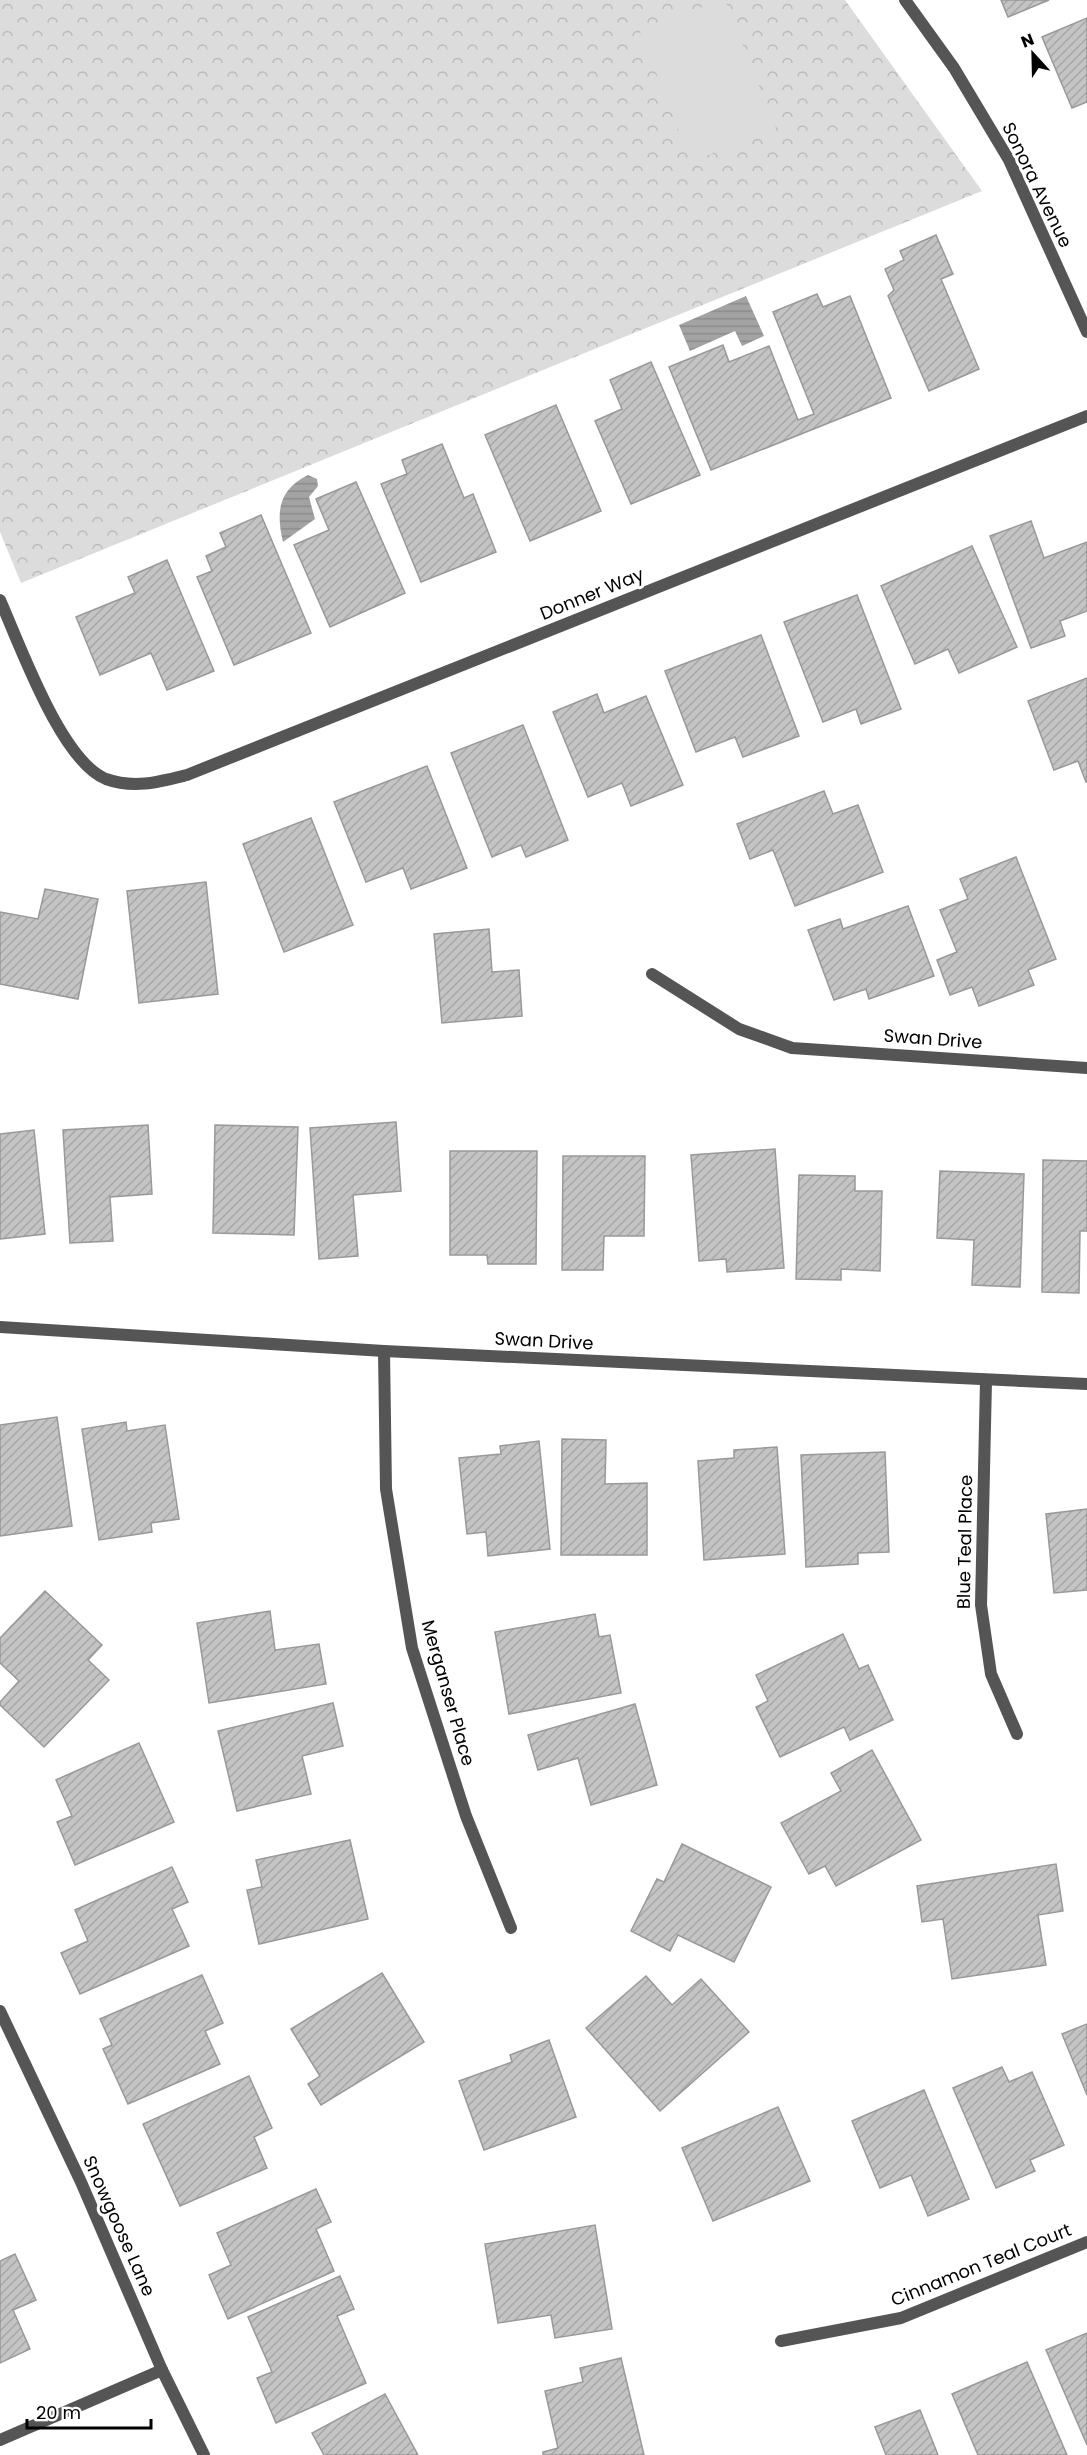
<svg xmlns="http://www.w3.org/2000/svg" width="1087" height="2455" viewBox="0 0 1087 2455" font-family="Poppins,sans-serif">
<style>
.park{fill:url(#park-crowns)}
.garden{fill:#dcdcdc}
.water{fill:url(#water-rules)}
.building{fill:url(#building-hatch);stroke:#999;stroke-width:1.5}
.lines{fill:none;stroke-linecap:round;stroke-linejoin:round}
.street{stroke:#555;stroke-width:12}
.labels{text-anchor:middle;stroke-width:6;stroke-linejoin:round;paint-order:stroke}
.street-label{font-size:18px;fill:#000;stroke:#fff}
</style>
<defs>
<pattern id="park-crowns" width="20" height="18" patternUnits="userSpaceOnUse" patternTransform="scale(1.5)"><rect width="20" height="18" fill="#dcdcdc"/><path d="M2 6a3 3 0 1 1 6 0M12 15a3 3 0 1 1 6 0" fill="none" stroke="#bbb"/></pattern>
<pattern id="water-rules" width="6" height="5" patternUnits="userSpaceOnUse" patternTransform="scale(1.5)"><rect width="6" height="5" fill="#a3a3a3"/><path d="M0 2.5h6" fill="none" stroke="#8b8b8b"/></pattern>
<pattern id="building-hatch" width="6" height="6" patternUnits="userSpaceOnUse" patternTransform="scale(1.5)"><rect width="6" height="6" fill="#c4c4c4"/><path d="M-1 1l2-2M0 6l6-6M5 7l2-2" fill="none" stroke="#a7a7a7"/></pattern>
</defs>
<rect width="100%" height="100%" fill="#fff"/>
<!-- park -->
<path class="park" d="M 0,0 L 845,0 L 982,191 L 21,583 L 0,532 Z"/>
<!-- garden -->
<path class="garden" d="M 720,0 L 725,0 L 776,128 L 691,162 L 640,32 Z"/>
<!-- water -->
<g class="water">
<path d="M 746,296 L 764,336 L 742,346 L 735,331 L 690,351 L 679,325 Z"/>
<path d="M 308,475 L 317,479 L 318,486 L 309,497 L 315,519 L 283,542 C 276,512 278,490 308,475 Z"/>
</g>
<!-- building -->
<g class="building">
<path d="M 1001,0 L 1049,0 L 1008,17 Z"/>
<path d="M 1087,18 L 1087,102 L 1072,108 L 1042,37 Z"/>
<path d="M 936,235 L 953,274 L 941,279 L 979,369 L 929,391 L 888,296 L 894,290 L 885,269 L 904,260 L 900,251 Z"/>
<path d="M 817,294 L 823,307 L 850,296 L 891,398 L 711,470 L 669,367 L 723,345 L 729,362 L 769,346 L 798,420 L 814,414 L 773,312 Z"/>
<path d="M 651,362 L 700,475 L 631,504 L 595,421 L 622,409 L 610,380 Z"/>
<path d="M 556,405 L 601,511 L 530,541 L 485,435 Z"/>
<path d="M 442,444 L 464,498 L 473,494 L 496,552 L 421,582 L 381,484 L 407,474 L 402,460 Z"/>
<path d="M 356,482 L 405,593 L 330,627 L 294,545 L 329,530 L 316,499 Z"/>
<path d="M 261,515 L 311,633 L 234,665 L 197,577 L 212,571 L 206,556 L 226,547 L 220,533 Z"/>
<path d="M 1031,521 L 1044,558 L 1087,542 L 1087,611 L 1060,621 L 1065,636 L 1031,648 L 990,536 Z"/>
<path d="M 972,546 L 1017,647 L 959,673 L 948,649 L 915,664 L 881,586 Z"/>
<path d="M 167,560 L 214,671 L 167,690 L 151,653 L 100,675 L 76,617 L 135,593 L 128,577 Z"/>
<path d="M 857,595 L 901,709 L 861,724 L 856,709 L 823,722 L 784,622 Z"/>
<path d="M 761,635 L 799,736 L 743,757 L 735,737 L 696,752 L 665,671 Z"/>
<path d="M 1087,678 L 1087,782 L 1086,782 L 1078,761 L 1054,770 L 1028,701 Z"/>
<path d="M 597,694 L 604,713 L 646,696 L 683,785 L 631,806 L 622,783 L 588,797 L 553,712 Z"/>
<path d="M 523,725 L 568,840 L 526,857 L 521,845 L 492,857 L 451,753 Z"/>
<path d="M 427,766 L 467,868 L 411,889 L 403,868 L 366,882 L 334,802 Z"/>
<path d="M 824,791 L 833,814 L 858,805 L 883,872 L 795,906 L 773,850 L 750,859 L 737,824 Z"/>
<path d="M 311,818 L 353,925 L 284,952 L 243,844 Z"/>
<path d="M 1016,857 L 1056,959 L 1028,970 L 1034,985 L 979,1006 L 972,987 L 950,995 L 937,960 L 957,952 L 940,910 L 968,899 L 960,879 Z"/>
<path d="M 206,882 L 218,994 L 139,1003 L 127,891 Z"/>
<path d="M 45,889 L 98,899 L 78,999 L 0,984 L 0,912 L 38,919 Z"/>
<path d="M 908,906 L 934,976 L 869,999 L 866,989 L 834,1000 L 808,930 L 840,919 L 843,929 Z"/>
<path d="M 489,929 L 492,972 L 519,970 L 522,1016 L 442,1023 L 434,934 Z"/>
<path d="M 396,1122 L 401,1191 L 353,1195 L 358,1256 L 319,1259 L 310,1128 Z"/>
<path d="M 148,1125 L 152,1194 L 110,1197 L 113,1241 L 70,1243 L 63,1130 Z"/>
<path d="M 215,1125 L 298,1127 L 294,1235 L 213,1233 Z"/>
<path d="M 34,1130 L 45,1234 L 0,1239 L 0,1134 Z"/>
<path d="M 775,1149 L 784,1268 L 727,1272 L 726,1259 L 699,1261 L 691,1155 Z"/>
<path d="M 450,1151 L 537,1151 L 536,1264 L 488,1264 L 487,1255 L 450,1255 Z"/>
<path d="M 563,1156 L 645,1156 L 644,1236 L 604,1236 L 603,1270 L 562,1270 Z"/>
<path d="M 1043,1160 L 1087,1161 L 1087,1231 L 1080,1231 L 1079,1293 L 1042,1292 Z"/>
<path d="M 940,1171 L 1024,1174 L 1020,1287 L 972,1285 L 974,1240 L 937,1238 Z"/>
<path d="M 799,1175 L 855,1176 L 855,1191 L 882,1191 L 880,1271 L 841,1269 L 841,1280 L 796,1279 Z"/>
<path d="M 57,1417 L 72,1526 L 0,1536 L 0,1425 Z"/>
<path d="M 126,1422 L 127,1431 L 165,1425 L 179,1519 L 151,1523 L 152,1532 L 99,1540 L 82,1429 Z"/>
<path d="M 562,1439 L 606,1440 L 605,1484 L 647,1483 L 647,1555 L 561,1555 Z"/>
<path d="M 539,1441 L 550,1549 L 488,1556 L 486,1532 L 467,1534 L 459,1458 L 501,1454 L 500,1446 Z"/>
<path d="M 777,1447 L 785,1554 L 704,1560 L 698,1461 L 734,1458 L 734,1450 Z"/>
<path d="M 885,1452 L 889,1552 L 858,1553 L 858,1564 L 806,1567 L 801,1455 Z"/>
<path d="M 1087,1509 L 1087,1590 L 1054,1593 L 1046,1514 Z"/>
<path d="M 45,1591 L 102,1645 L 88,1660 L 109,1680 L 44,1747 L 0,1705 L 0,1702 L 19,1681 L 0,1663 L 0,1638 Z"/>
<path d="M 270,1611 L 275,1650 L 319,1644 L 326,1684 L 209,1703 L 197,1623 Z"/>
<path d="M 595,1614 L 599,1637 L 610,1635 L 621,1693 L 509,1714 L 495,1632 Z"/>
<path d="M 843,1634 L 859,1669 L 868,1665 L 893,1720 L 850,1740 L 844,1727 L 780,1757 L 756,1707 L 768,1701 L 756,1675 Z"/>
<path d="M 333,1703 L 343,1746 L 302,1756 L 311,1794 L 237,1811 L 218,1731 Z"/>
<path d="M 635,1704 L 657,1785 L 591,1805 L 578,1758 L 538,1770 L 528,1735 Z"/>
<path d="M 139,1743 L 174,1822 L 75,1865 L 57,1822 L 72,1816 L 56,1780 Z"/>
<path d="M 872,1750 L 921,1840 L 836,1886 L 825,1866 L 809,1874 L 781,1823 L 841,1791 L 831,1773 Z"/>
<path d="M 350,1840 L 368,1919 L 259,1944 L 247,1890 L 262,1887 L 256,1860 Z"/>
<path d="M 682,1844 L 771,1887 L 734,1962 L 678,1935 L 670,1951 L 631,1931 L 657,1879 L 664,1882 Z"/>
<path d="M 1056,1864 L 1063,1911 L 1038,1915 L 1046,1965 L 952,1979 L 943,1919 L 922,1922 L 917,1886 Z"/>
<path d="M 172,1867 L 188,1902 L 172,1909 L 189,1946 L 80,1994 L 61,1953 L 88,1941 L 75,1910 Z"/>
<path d="M 382,1973 L 424,2042 L 321,2105 L 308,2084 L 320,2076 L 291,2029 Z"/>
<path d="M 202,1975 L 223,2023 L 205,2031 L 220,2064 L 128,2104 L 103,2049 L 112,2045 L 100,2019 Z"/>
<path d="M 646,1976 L 672,2005 L 701,1979 L 749,2032 L 660,2111 L 586,2028 Z"/>
<path d="M 1087,2024 L 1087,2095 L 1062,2034 Z"/>
<path d="M 549,2040 L 576,2117 L 484,2150 L 459,2081 L 512,2062 L 510,2055 Z"/>
<path d="M 1002,2067 L 1009,2082 L 1032,2072 L 1064,2145 L 1030,2160 L 1035,2171 L 996,2188 L 953,2088 Z"/>
<path d="M 249,2076 L 272,2128 L 254,2137 L 267,2168 L 180,2206 L 143,2124 Z"/>
<path d="M 924,2090 L 969,2199 L 928,2216 L 911,2175 L 880,2188 L 852,2121 Z"/>
<path d="M 778,2107 L 810,2181 L 713,2221 L 682,2148 Z"/>
<path d="M 316,2189 L 331,2222 L 316,2229 L 334,2271 L 228,2319 L 209,2275 L 231,2265 L 217,2233 Z"/>
<path d="M 595,2225 L 612,2329 L 555,2338 L 551,2315 L 498,2323 L 485,2244 Z"/>
<path d="M 15,2254 L 36,2300 L 13,2310 L 30,2349 L 0,2363 L 0,2261 Z"/>
<path d="M 340,2276 L 354,2309 L 337,2316 L 366,2383 L 276,2423 L 257,2378 L 272,2372 L 248,2317 Z"/>
<path d="M 1087,2333 L 1087,2445 L 1046,2350 Z"/>
<path d="M 621,2358 L 644,2455 L 543,2455 L 543,2452 L 558,2448 L 545,2391 L 583,2382 L 580,2368 Z"/>
<path d="M 1027,2362 L 1067,2455 L 978,2455 L 952,2394 Z"/>
<path d="M 385,2394 L 418,2455 L 324,2455 L 312,2433 Z"/>
<path d="M 920,2410 L 938,2455 L 886,2455 L 875,2427 Z"/>
</g>
<g class="lines">
<!-- street -->
<g class="street">
<path d="M 905,0 L 954,68 L 1009,160 L 1087,332"/>
<path d="M 0,600 C 20,645 61,761 106,779 C 134,789 159,782 187,775 L 1087,416"/>
<path d="M 652,974 L 739,1029 L 792,1048 L 1087,1068"/>
<path d="M 0,1327 L 384,1351 L 1087,1384"/>
<path d="M 384,1351 L 386,1489 L 412,1648 L 466,1816 L 511,1928"/>
<path d="M 986,1381 L 981,1605 L 991,1674 L 1017,1734"/>
<path d="M 0,2011 L 81,2182 L 162,2370 L 204,2455"/>
<path d="M 781,2341 L 901,2318 L 1087,2242"/>
<path d="M 0,2440 L 162,2370"/>
</g>
</g>
<g class="labels">
<!-- street labels -->
<g class="street-label">
<text transform="translate(1037 185) rotate(64)" y="6">Sonora Avenue</text>
<text transform="translate(592 594) rotate(-22)" y="6">Donner Way</text>
<text transform="translate(933 1039) rotate(4)" y="6">Swan Drive</text>
<text transform="translate(544 1341) rotate(3)" y="6">Swan Drive</text>
<text transform="translate(965 1542) rotate(-89)" y="6">Blue Teal Place</text>
<text transform="translate(448 1693) rotate(74)" y="6">Merganser Place</text>
<text transform="translate(119 2226) rotate(66)" y="6">Snowgoose Lane</text>
<text transform="translate(981 2265) rotate(-22)" y="6">Cinnamon Teal Court</text>
</g>
</g>
<!-- north arrow -->
<g transform="translate(1033 54) rotate(338)" stroke="#ffffff" stroke-width="4.5" paint-order="stroke">
<path d="M0-4.5L10 22L0 15L-10 22Z" fill="#000000"/>
<text y="-9" font-size="16" font-weight="bold" text-anchor="middle" fill="#000000">N</text>
</g>
<!-- scale -->
<path d="M27 2419v9h124v-9" fill="none" stroke="#000000" stroke-width="3"/>
<text x="36" y="2419" font-size="18" fill="#000000" stroke="#ffffff" stroke-width="4.5" paint-order="stroke">20 m</text>
</svg>
